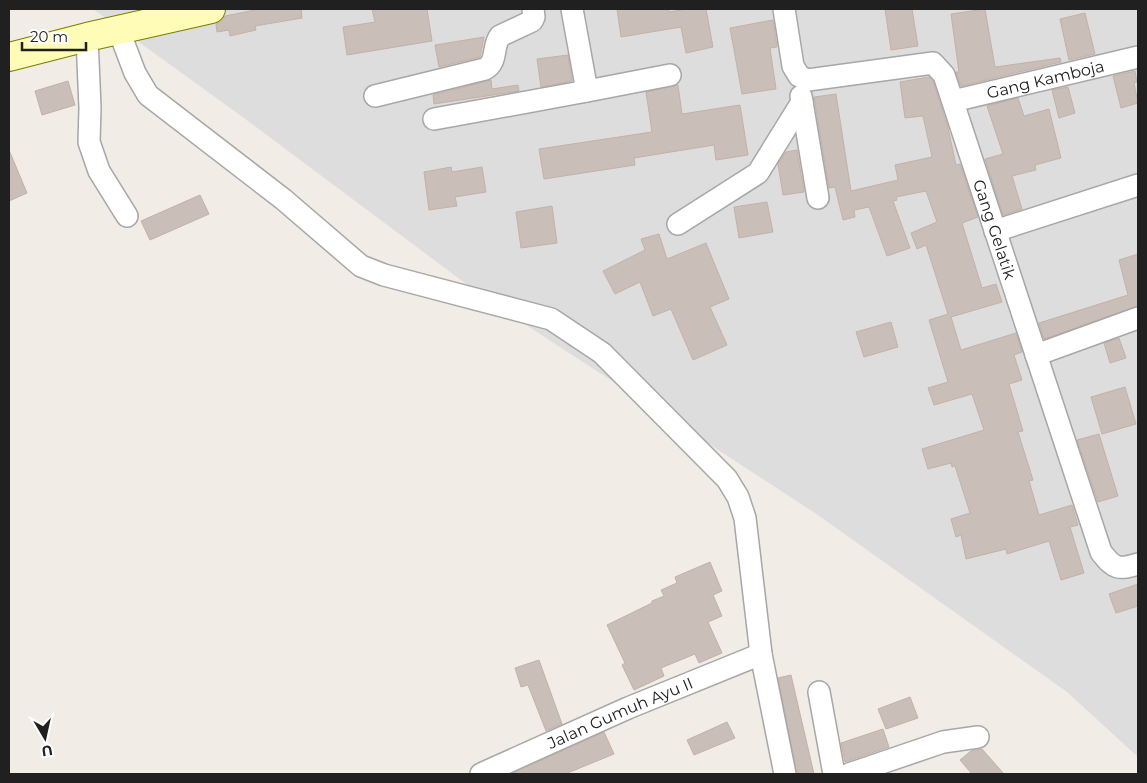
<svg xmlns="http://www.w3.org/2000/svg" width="1147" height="783" viewBox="0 0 1147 783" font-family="Montserrat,sans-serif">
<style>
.residential{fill:#dedddd}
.building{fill:#c9beb8;stroke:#c4b1a7}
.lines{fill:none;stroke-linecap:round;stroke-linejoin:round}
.street-casing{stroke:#a7a7a7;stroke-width:24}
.secondary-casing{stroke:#7a7d00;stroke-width:30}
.street{stroke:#fff;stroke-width:21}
.secondary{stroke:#fefcb6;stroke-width:28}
.labels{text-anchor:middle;stroke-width:4;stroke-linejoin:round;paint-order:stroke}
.street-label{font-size:16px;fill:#202020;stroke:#fff}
</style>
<rect width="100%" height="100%" fill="#f1ece5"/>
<!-- residential -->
<path class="residential" d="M 93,9 L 1138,9 L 1138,757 L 1067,692 L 815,513 L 489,301 L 244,118 Z"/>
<!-- building -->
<g class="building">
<path d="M 260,9 L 301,9 L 302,18 L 255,26 L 256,30 L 230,36 L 229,30 L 217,32 L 216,24 L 221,21 L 225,16 Z"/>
<path d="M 372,9 L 427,9 L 432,41 L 347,55 L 343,27 L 375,22 Z"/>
<path d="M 617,9 L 669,9 L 669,12 L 687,9 L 706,9 L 713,47 L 686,53 L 681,27 L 621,37 Z"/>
<path d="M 885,9 L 912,9 L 918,46 L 891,50 Z"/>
<path d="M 985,9 L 995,67 L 1060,58 L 1061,62 L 961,86 L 956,72 L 959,72 L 951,14 Z"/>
<path d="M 1085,13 L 1095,54 L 1069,60 L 1060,19 Z"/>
<path d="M 773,20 L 777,47 L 770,48 L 776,89 L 742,94 L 730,28 Z"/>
<path d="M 484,37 L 480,57 L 439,67 L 435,45 Z"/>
<path d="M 568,55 L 572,81 L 541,87 L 537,59 Z"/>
<path d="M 1135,71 L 1137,82 L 1134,83 L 1138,103 L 1121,108 L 1113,76 Z"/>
<path d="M 929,77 L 933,81 L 948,128 L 956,165 L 960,164 L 978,217 L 962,223 L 982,288 L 996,284 L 1002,302 L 951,317 L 961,350 L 1016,333 L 1022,352 L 1014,355 L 1022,380 L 1009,384 L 1023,431 L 1018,432 L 1033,480 L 1029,481 L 1039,515 L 1072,505 L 1078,525 L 1070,527 L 1084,573 L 1061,580 L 1049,541 L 1007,554 L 1006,549 L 966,559 L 961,535 L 956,537 L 951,519 L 970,513 L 955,466 L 952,467 L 951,463 L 928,469 L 922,449 L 984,430 L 972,394 L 934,405 L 928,388 L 948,382 L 929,320 L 948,314 L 926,245 L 917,249 L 911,233 L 937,222 L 926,191 L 896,197 L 897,200 L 893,201 L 910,248 L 887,256 L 869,207 L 854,210 L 855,217 L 843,220 L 835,187 L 829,188 L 814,97 L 836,94 L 851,191 L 898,180 L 895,165 L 932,157 L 923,116 L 905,118 L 900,82 Z"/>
<path d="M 491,80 L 492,89 L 518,85 L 519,91 L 434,104 L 433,95 Z"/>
<path d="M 68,81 L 75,105 L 42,115 L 35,91 Z"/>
<path d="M 678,85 L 682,114 L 740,105 L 748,155 L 716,160 L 714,145 L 634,158 L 635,165 L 544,179 L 539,149 L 652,132 L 646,92 Z"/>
<path d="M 1068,87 L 1075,113 L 1059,118 L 1052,90 Z"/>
<path d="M 1018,98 L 1024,116 L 1049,109 L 1061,158 L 1035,165 L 1036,170 L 1012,176 L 1022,209 L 1003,215 L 985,159 L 1003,154 L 987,106 Z"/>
<path d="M 9,150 L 27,193 L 9,201 Z"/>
<path d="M 797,150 L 804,192 L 783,195 L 778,164 L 786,152 Z"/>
<path d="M 451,167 L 452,172 L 482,167 L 486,192 L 455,197 L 457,206 L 429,210 L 424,172 Z"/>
<path d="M 200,195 L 209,214 L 150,240 L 141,221 Z"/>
<path d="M 767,202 L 773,232 L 739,238 L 734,207 Z"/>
<path d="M 552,206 L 557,243 L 521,248 L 516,212 Z"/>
<path d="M 659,234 L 667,259 L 706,243 L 729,299 L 710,307 L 727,345 L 693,360 L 671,309 L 653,316 L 640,282 L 615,294 L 603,271 L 645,250 L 641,239 Z"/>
<path d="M 1138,254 L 1138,306 L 1044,339 L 1039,323 L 1128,295 L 1119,260 Z"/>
<path d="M 891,322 L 898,347 L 864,357 L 856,332 Z"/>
<path d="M 1119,338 L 1126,358 L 1110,363 L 1104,343 Z"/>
<path d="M 1125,387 L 1136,424 L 1102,434 L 1091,397 Z"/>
<path d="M 1099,434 L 1118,496 L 1098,502 L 1077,440 Z"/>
<path d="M 710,562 L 722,591 L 713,595 L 722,616 L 708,622 L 722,653 L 699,663 L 695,654 L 661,668 L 664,676 L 634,690 L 622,665 L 625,663 L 607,625 L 652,603 L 652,601 L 664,596 L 661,590 L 677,583 L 675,577 Z"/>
<path d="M 1138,584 L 1138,606 L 1116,613 L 1109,594 Z"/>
<path d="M 539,660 L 562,724 L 546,731 L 528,685 L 521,687 L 515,668 Z"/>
<path d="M 791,675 L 814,774 L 797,774 L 778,678 Z"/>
<path d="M 910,697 L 918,718 L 886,729 L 878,709 Z"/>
<path d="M 727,722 L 735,738 L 694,755 L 687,740 Z"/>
<path d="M 883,729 L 889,747 L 845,762 L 841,743 Z"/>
<path d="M 604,732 L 614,754 L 565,774 L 511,774 Z"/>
<path d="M 982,749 L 1004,774 L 972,774 L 960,760 L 971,751 Z"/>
</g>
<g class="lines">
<defs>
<g id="street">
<path d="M 572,9 L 587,91 L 670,75"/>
<path id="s1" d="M 784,9 L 793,66 L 799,76 L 808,80 L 933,63 L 944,75 L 1101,552 C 1114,569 1118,570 1138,564"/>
<path d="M 119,31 L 135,73 L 148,95 L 283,199 L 361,266 L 384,275 L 551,319 L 602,353 L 727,479 L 738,497 L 745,518 L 761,654 L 785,774"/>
<path d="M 87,37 L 90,108 L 89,142 L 99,171 L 127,216"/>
<path d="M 375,96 L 485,69 C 498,62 492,46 500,36 L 532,21 L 534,17 L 533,9"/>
<path d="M 801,96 L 818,198"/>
<path id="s2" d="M 953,101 L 1138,57"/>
<path d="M 434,119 L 587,91"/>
<path d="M 678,224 L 758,173 L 802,102"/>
<path d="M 995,231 L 1138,185"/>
<path d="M 1036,355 L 1138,318"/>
<path d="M 819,692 L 834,774"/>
<path id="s3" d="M 481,774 L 628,708 L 761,654"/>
<path d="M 849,774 L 943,742 L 978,737"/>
</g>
<path id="secondary" d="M 9,57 L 87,37 L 211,9"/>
</defs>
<!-- street casing -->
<use href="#street" class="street-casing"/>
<!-- secondary casing -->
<use href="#secondary" class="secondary-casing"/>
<!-- street -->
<use href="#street" class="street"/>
<!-- secondary -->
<use href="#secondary" class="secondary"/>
</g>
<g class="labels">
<!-- street labels -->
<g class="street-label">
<text dy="6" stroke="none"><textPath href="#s2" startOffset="95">Gang Kamboja</textPath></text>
<text dy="6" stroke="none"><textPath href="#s1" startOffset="384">Gang Gelatik</textPath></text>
<text dy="6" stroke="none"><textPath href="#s3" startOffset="152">Jalan Gumuh Ayu II</textPath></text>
</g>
</g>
<!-- border -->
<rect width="1147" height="783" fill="none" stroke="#202020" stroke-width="20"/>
<!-- north arrow -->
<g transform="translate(45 738) rotate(171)" stroke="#ffffff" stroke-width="4" paint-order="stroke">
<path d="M0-4L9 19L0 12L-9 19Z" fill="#202020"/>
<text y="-8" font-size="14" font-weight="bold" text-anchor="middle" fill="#202020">U</text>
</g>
<!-- scale -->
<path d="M22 42v8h64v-8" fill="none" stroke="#202020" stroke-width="2.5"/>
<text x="30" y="42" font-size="15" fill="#202020" stroke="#ffffff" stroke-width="4" paint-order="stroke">20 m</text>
</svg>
